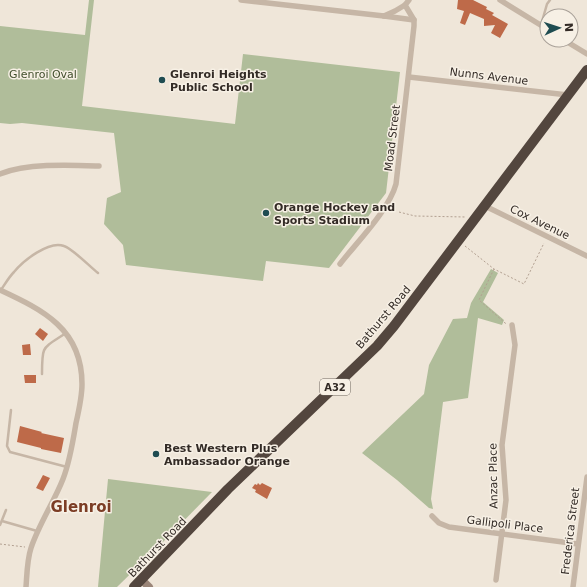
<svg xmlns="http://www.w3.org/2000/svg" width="587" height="587" viewBox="0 0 587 587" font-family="'DejaVu Sans',sans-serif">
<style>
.green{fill:#b0bd9a}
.building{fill:#be6a49}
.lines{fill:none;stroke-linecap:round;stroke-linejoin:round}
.path{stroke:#b2a091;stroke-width:1;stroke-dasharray:2 2;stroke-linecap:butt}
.lane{stroke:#c6b6a6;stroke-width:2.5}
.street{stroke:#c6b6a6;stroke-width:5.5}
.secondary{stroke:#9a8578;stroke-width:8}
.highway{stroke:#53463e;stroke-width:10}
.poi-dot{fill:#1f4c51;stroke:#f7f0e5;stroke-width:1.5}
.labels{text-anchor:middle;stroke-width:3;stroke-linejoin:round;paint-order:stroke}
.shield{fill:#f7f0e5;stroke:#6e665f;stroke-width:1}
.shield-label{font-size:10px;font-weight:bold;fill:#332b26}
.park-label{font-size:11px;fill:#414f2c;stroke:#f7f0e5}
.poi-label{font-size:11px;font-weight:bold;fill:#332b26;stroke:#f7f0e5;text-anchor:start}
.street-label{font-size:11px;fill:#332b26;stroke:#f7f0e5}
.district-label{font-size:15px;font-weight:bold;fill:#7c3d25;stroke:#f7f0e5}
</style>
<rect width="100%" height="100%" fill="#efe6d9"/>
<!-- green -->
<g class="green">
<path d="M 89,0 L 94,0 L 82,106 L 235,124 L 243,54 L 400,72 L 386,193 L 329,268 L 266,261 L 263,281 L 126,265 L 123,245 L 104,224 L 107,198 L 121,192 L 114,133 L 22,123 L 10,124 L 0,123 L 0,26 L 85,35 Z"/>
<path d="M 491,269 L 498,273 L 483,302 L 504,320 L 502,325 L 478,318 L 468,398 L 443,402 L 431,499 L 433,509 L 429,508 L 397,480 L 362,453 L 424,394 L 429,365 L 453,319 L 467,318 L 471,303 Z"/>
<path d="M 108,479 L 212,492 L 161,544 L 117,587 L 98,587 Z"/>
</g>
<!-- building -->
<g class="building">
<path d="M 458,0 L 473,0 L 487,7 L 486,9 L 494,13 L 492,15 L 508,24 L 500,38 L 491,33 L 495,25 L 484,26 L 484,19 L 470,13 L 465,25 L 460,23 L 464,11 L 457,9 Z"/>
<path d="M 40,328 L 48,334 L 43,341 L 35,334 Z"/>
<path d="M 30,344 L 31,355 L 23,355 L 22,345 Z"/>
<path d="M 24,375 L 36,375 L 36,383 L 25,383 Z"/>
<path d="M 20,426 L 42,432 L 41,433 L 64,438 L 61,453 L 41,449 L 41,448 L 17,442 Z"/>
<path d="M 43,475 L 50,478 L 43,491 L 36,488 Z"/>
<path d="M 258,483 L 260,485 L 262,483 L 272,488 L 267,499 L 255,492 L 256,490 L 252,488 L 255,484 L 257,485 Z"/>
</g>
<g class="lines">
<!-- path -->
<g class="path">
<path d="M 399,212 L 415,216 L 466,217"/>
<path d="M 465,246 L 494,269 L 524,284 L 544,243"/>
<path d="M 494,269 L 479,300 L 505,323 L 507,324"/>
<path d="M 0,544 L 25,547"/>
</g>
<!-- lane -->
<g class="lane">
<path d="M 541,25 L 547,4 L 550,0"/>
<path d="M 1,290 C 5,284 9,277 14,272 C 23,261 49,240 64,246 C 73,249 89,266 98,273"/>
<path d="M 42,374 C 42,345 42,349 66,333"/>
<path d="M 11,410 L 7,446 L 10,452 L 67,467"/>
<path d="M 2,521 L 37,531"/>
<path d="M 0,525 L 6,510"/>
</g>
<!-- street -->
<g class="street">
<path d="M 241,0 L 384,16 L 395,11 L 405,5"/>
<path d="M 500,0 L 547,29"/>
<path d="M 384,16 L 414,20"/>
<path d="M 564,40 L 587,54"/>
<path d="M 409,77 L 568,95"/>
<path d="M 0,174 C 27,163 70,165 99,166"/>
<path d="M 485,206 L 587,256"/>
<path d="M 340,264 C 357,242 389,210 396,184 L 414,26 L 414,20 L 405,5 L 409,0"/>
<path d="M 0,290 C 43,310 82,329 82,384 C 82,397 79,410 76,423 C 73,441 70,461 63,479 C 54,502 39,524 31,548 C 27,560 27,574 26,587"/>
<path d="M 432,516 L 439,523 L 449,527 L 578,544"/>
<path d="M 496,580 L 506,500 L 502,445 L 515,345 L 512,325"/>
<path d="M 573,587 L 587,477"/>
</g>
<!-- secondary -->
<path class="secondary" d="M 142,580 L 149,587"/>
<!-- highway -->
<path class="highway" d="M 134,587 L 228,489 L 377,346 L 394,326 L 587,70"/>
</g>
<!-- markers -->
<g class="poi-dot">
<circle cx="162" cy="80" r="4"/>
<circle cx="266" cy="213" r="4"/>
<circle cx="156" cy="454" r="4"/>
</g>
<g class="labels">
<!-- shield labels -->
<rect class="shield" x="320" y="379" width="30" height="16" rx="3"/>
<g class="shield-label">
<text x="335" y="391">A32</text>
</g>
<!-- park labels -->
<g class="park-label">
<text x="43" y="78">Glenroi Oval</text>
</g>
<!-- poi labels -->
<g class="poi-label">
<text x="170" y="78">Glenroi Heights<tspan x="170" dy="13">Public School</tspan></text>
<text x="274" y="211">Orange Hockey and<tspan x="274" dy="13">Sports Stadium</tspan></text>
<text x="164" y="452">Best Western Plus<tspan x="164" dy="13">Ambassador Orange</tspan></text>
</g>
<!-- street labels -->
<g class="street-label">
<text transform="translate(489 76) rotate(7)" y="4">Nunns Avenue</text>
<text transform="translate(392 138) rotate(-83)" y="4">Moad Street</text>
<text transform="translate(540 222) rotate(26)" y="4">Cox Avenue</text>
<text transform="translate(383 317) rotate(-50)" y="4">Bathurst Road</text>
<text transform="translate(493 476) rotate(-91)" y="4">Anzac Place</text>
<text transform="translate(505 524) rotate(7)" y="4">Gallipoli Place</text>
<text transform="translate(570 531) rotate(-83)" y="4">Frederica Street</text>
<text transform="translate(157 547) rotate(-46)" y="4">Bathurst Road</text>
</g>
<!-- district labels -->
<g class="district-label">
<text x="81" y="512">Glenroi</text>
</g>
</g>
<!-- north arrow -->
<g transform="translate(559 28) rotate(87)"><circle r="19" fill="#f7f0e5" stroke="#a9a199"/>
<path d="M0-3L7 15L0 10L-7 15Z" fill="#1f4c51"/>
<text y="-6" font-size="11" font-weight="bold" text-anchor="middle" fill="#332b26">N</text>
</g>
</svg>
